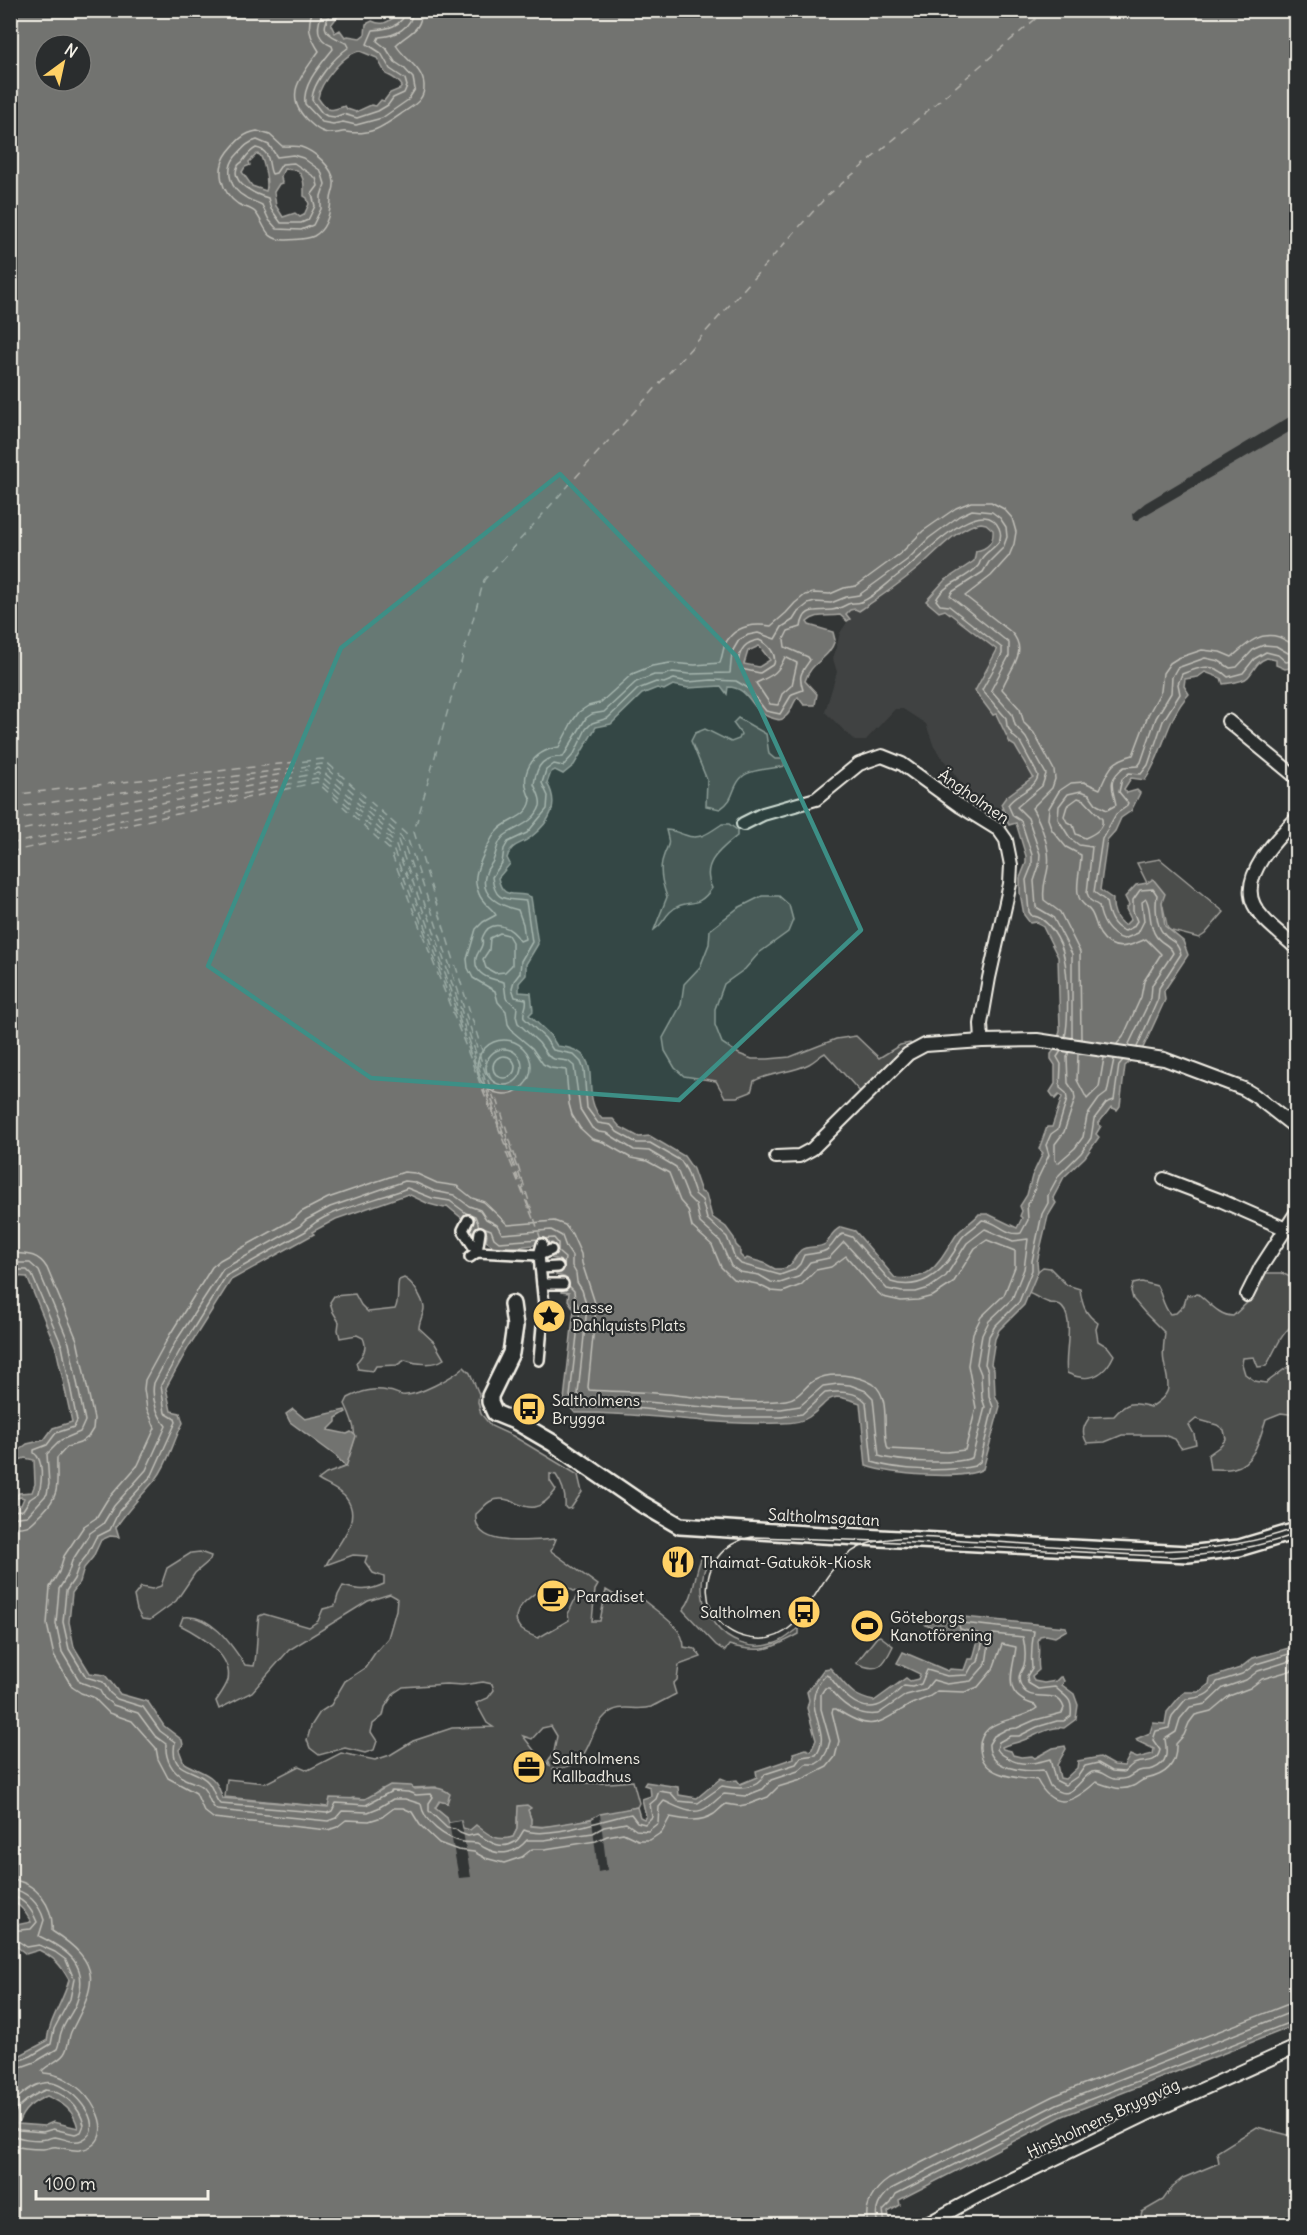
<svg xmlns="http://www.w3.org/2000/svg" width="1307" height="2235" viewBox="0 0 1307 2235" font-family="Delius,sans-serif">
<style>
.built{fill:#404242}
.green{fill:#4b4d4c;stroke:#a09f9a;stroke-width:1.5;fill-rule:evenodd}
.water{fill:#727370;stroke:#a6a5a0;stroke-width:1.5;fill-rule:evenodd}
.pier{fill:#323535}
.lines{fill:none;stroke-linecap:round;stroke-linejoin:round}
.shore{stroke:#c0bfb8;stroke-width:1.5}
.ferry{stroke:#b3b2ac;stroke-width:1.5;stroke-dasharray:8 6;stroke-linecap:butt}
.pedestrian-casing{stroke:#f4f1e8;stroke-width:14}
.minor-casing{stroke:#f4f1e8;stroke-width:16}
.tertiary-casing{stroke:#f4f1e8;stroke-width:20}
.pedestrian{stroke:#2a2d2e;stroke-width:9}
.minor{stroke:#2a2d2e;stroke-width:12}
.tertiary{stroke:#2a2d2e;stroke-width:15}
.tram{stroke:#f4f1e8;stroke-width:1.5}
.marked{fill:#3d8f86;fill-opacity:0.2;stroke:#3d8f86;stroke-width:4.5;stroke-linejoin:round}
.labels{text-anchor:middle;stroke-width:4.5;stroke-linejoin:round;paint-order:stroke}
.street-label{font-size:16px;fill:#f4f1e8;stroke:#2a2d2e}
.poi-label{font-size:16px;fill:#f4f1e8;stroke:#2a2d2e;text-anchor:start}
</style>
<rect width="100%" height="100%" fill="#323535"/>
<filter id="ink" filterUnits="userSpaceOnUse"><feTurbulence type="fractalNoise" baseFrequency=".0167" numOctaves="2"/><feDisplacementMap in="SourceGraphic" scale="12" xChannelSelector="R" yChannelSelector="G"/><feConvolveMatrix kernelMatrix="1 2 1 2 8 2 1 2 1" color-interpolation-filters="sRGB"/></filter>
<g filter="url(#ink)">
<!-- built -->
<path class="built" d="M 981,523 L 986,524 L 993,530 L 990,543 L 970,565 L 939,612 L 945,610 L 997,650 L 975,691 L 992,715 L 996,713 L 1009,743 L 1015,746 L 1033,777 L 1006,797 L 1001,804 L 1009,825 L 980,826 L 972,797 L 934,747 L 926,724 L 903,709 L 895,709 L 865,741 L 855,741 L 825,712 L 837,672 L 833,659 L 840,633 L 849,619 L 846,614 L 850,610 L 855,609 L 898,582 L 915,571 L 937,549 L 966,528 Z"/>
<!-- green -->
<g class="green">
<path d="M 738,718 L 766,734 L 769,754 L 775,759 L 783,759 L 785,766 C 773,769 750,769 742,777 C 731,787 736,799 720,809 L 706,806 L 707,780 L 691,741 L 695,733 L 705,729 L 731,742 L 739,739 L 741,734 L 733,723 Z"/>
<path d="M 722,824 L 729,824 L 737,830 L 737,836 C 720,850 700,864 712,888 C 696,912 687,896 670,912 C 663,919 664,923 654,930 L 667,897 C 663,886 659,869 663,858 C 668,841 671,849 666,830 C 674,830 678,833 685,835 C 700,841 710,832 722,824 Z"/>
<path d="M 1160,859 L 1224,912 L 1205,934 L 1199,938 L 1168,930 L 1162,902 L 1147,883 L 1137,863 Z"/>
<path d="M 762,896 L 779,896 L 789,905 L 793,920 L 788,932 L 759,953 L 745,969 L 724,984 L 715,1009 L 715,1025 L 722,1043 L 739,1054 L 752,1059 L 768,1059 L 790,1057 L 836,1039 L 856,1036 L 879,1058 L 900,1045 L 910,1043 L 911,1046 L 862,1094 L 825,1053 C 819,1056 815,1061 809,1064 C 792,1073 772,1072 754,1081 L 751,1092 L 738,1097 L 725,1097 L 716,1081 L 684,1076 L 675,1068 L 665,1051 L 663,1038 L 681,1005 L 684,984 L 700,967 L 709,944 L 710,930 L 738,908 Z"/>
<path d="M 1043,1267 L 1050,1268 L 1067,1285 L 1080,1289 C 1082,1305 1085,1314 1098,1323 L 1096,1329 L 1098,1341 L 1108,1347 L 1114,1355 C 1104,1377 1089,1383 1067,1373 C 1063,1356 1077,1315 1059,1305 C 1054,1302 1055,1304 1050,1303 C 1042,1301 1035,1295 1028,1293 L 1038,1271 Z"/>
<path d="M 1264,1273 L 1282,1273 L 1296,1280 L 1296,1323 C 1281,1331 1275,1352 1266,1366 L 1258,1367 L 1254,1357 L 1243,1358 L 1242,1364 L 1245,1374 L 1255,1381 L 1266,1383 L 1286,1368 L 1296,1368 L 1296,1415 L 1281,1413 L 1266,1419 C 1260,1437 1255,1463 1234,1468 C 1227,1470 1217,1469 1210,1469 L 1208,1455 L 1219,1447 L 1226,1439 L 1224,1430 L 1217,1425 L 1196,1419 L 1189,1425 L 1194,1434 L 1196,1444 L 1181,1448 L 1175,1439 L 1164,1435 L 1122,1435 L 1105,1442 L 1087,1443 C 1081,1432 1083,1426 1090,1417 L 1114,1416 C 1127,1401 1133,1402 1151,1407 C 1175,1392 1168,1386 1164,1362 C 1162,1353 1164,1342 1165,1333 L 1145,1313 L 1133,1299 L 1131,1291 L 1133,1284 L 1142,1282 L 1157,1286 C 1162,1295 1163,1306 1170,1314 L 1176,1313 L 1184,1305 L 1187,1295 L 1198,1294 C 1209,1302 1219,1316 1233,1316 L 1249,1301 Z"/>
<path d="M 404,1278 C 412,1281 423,1299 424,1308 C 424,1314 419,1321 419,1328 L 434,1342 L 444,1359 C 434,1366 416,1364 405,1360 L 397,1365 L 376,1366 L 373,1371 L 358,1369 L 356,1363 C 363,1355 368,1348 363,1338 L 357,1335 L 340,1338 L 338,1330 L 339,1322 L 333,1312 L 330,1302 L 334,1296 L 355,1294 L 361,1305 L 368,1312 L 395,1309 C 400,1299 396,1290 399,1280 Z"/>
<path d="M 464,1367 L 470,1373 L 479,1394 L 478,1402 L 481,1414 L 491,1426 L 513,1436 L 578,1475 L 582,1492 L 571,1508 L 567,1509 L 565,1507 C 566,1494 563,1485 556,1475 L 550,1474 L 550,1481 L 556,1490 C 528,1528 516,1490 491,1501 C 486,1503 481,1510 476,1514 C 472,1550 533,1540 556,1539 L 551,1551 L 598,1585 L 595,1590 L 592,1621 L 600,1621 L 606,1590 L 626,1602 L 636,1596 L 641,1598 C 656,1612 684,1626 684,1647 L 695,1649 L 701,1657 L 679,1665 L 677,1680 L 673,1684 L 676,1694 C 668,1698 659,1703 651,1707 C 634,1712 621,1702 606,1715 C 584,1735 595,1767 553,1769 C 573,1789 608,1783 633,1781 L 639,1803 L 637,1807 C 610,1812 554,1832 529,1825 L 531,1819 L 528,1810 L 517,1817 L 517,1829 L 513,1837 L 503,1840 L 493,1837 L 459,1878 L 447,1818 L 435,1808 L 440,1801 L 447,1803 L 436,1787 L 381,1789 L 372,1796 L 365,1799 L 353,1798 L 328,1807 L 225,1797 L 227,1779 L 266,1783 L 299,1766 L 308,1770 L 341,1753 L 375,1760 L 390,1755 L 413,1741 L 452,1728 L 493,1727 L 487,1723 L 476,1703 L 488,1698 L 494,1690 L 492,1684 L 483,1682 L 462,1685 L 446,1684 L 403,1687 L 394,1693 L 385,1707 L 383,1716 L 373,1724 L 371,1732 L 377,1741 L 374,1750 L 365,1753 L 345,1748 L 319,1755 L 310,1748 L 307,1740 L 311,1726 L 320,1712 L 331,1705 L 345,1681 L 365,1668 L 375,1653 L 388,1638 L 396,1610 L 397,1598 L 390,1594 L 368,1601 L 289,1650 L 252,1692 L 219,1709 L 216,1701 C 220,1695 226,1687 228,1680 C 233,1655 198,1634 180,1625 L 183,1617 C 211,1613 231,1644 245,1665 L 254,1666 C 258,1650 256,1633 259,1616 L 264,1614 L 309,1627 L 318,1621 L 323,1609 L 335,1606 L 338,1595 L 343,1586 C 359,1591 369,1591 384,1584 L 384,1577 L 373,1573 L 365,1562 L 367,1556 L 353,1555 L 326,1565 C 335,1546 364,1521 346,1498 C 340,1490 326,1485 318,1480 L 326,1474 L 345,1467 C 356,1437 359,1433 345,1404 L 348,1398 C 362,1391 373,1388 388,1391 C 393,1391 397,1394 402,1395 C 417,1397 453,1377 464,1367 ZM 558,1583 L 578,1593 L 568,1614 L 569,1620 L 538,1638 C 533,1636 526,1633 522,1630 C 501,1611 542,1586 558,1583 ZM 551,1726 L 557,1736 L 554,1752 L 548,1761 L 549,1765 L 536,1753 L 523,1736 L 532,1739 L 542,1728 Z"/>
<path d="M 200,1552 L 211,1556 L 210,1560 L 195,1573 L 176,1601 L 150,1620 L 142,1619 L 137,1610 L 134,1596 L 141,1587 L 152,1589 L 161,1586 L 167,1568 L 191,1553 Z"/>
<path d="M 706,1556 L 709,1559 C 685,1604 726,1660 776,1643 C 785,1640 792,1633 799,1628 L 799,1634 C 771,1649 761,1654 729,1645 L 725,1651 L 716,1645 L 683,1610 C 696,1595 693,1575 702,1557 Z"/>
<path d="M 880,1636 L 893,1646 C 884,1665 879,1674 856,1663 L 877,1637 Z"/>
<path d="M 1257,2127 L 1296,2137 L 1296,2224 L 1139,2224 L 1142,2212 L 1163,2200 L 1173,2186 L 1183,2178 L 1219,2163 L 1217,2152 Z"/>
</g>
<!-- water -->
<g class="water">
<path d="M 413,10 L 1296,11 L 1296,667 L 1285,669 L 1276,665 L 1276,660 L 1267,658 C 1256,662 1255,669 1248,677 C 1244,682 1229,683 1223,684 L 1221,678 L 1205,672 L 1198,677 L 1185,679 L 1184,686 L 1189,694 C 1166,719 1164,753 1145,780 L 1131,778 L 1124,789 L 1127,793 L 1137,790 L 1140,793 L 1131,811 L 1121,818 L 1115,831 L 1107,840 L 1100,890 L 1113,899 C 1112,909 1116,921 1125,925 L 1131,919 L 1126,909 L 1129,905 L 1125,897 L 1136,885 L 1147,883 L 1153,879 L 1165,894 L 1162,902 L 1165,926 L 1183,941 L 1188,955 L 1164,991 L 1165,1000 L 1142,1050 L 1125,1066 L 1120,1106 L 1117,1110 L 1111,1107 L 1098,1124 L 1101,1126 L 1096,1134 L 1099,1137 L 1085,1157 L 1064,1177 L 1053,1198 L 1056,1203 L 1048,1216 L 1037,1262 L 1038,1271 L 1024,1305 L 999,1330 L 995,1339 L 991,1364 L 994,1369 L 995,1395 L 1000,1406 L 983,1469 C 962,1481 890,1474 866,1466 L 860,1403 C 826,1391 833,1399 809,1417 C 802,1422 790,1423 782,1423 C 713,1426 644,1412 575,1413 L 564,1400 L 574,1309 L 568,1300 L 569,1293 L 561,1292 L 564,1277 L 556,1275 L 559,1260 L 551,1258 L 552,1243 L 497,1249 L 486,1241 L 487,1234 L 472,1231 L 471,1235 L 467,1231 L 472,1225 L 472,1220 L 464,1220 L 447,1206 L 444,1208 L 429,1204 L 408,1194 L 336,1219 L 312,1232 L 314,1234 L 231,1280 L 188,1348 L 166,1388 L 171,1411 L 180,1413 L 183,1423 C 173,1441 169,1463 156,1479 C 142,1495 128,1509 116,1527 L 119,1537 L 110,1536 L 101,1540 L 93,1557 L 84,1568 L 80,1582 L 72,1593 L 69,1622 L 74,1647 L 90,1673 L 105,1675 L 120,1694 L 148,1702 L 164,1726 L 182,1740 L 183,1745 L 179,1750 L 184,1763 C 202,1774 217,1773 222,1798 L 328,1807 L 330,1798 L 365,1799 L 390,1785 L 411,1786 L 415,1789 C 428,1788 440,1785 450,1794 L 447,1803 L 439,1801 L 435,1808 L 447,1818 L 449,1823 L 461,1821 L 463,1828 L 470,1830 L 476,1825 C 489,1835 496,1842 513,1837 L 517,1829 L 518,1806 L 527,1805 L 531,1808 L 528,1810 L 531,1819 L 531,1826 L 542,1827 L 592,1819 L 600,1814 L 637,1807 L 640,1817 L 644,1819 L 646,1816 L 642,1799 L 651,1796 L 650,1787 L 644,1785 L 646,1782 L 678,1787 L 679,1795 L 697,1798 L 721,1778 L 728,1781 L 737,1780 L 740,1784 L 757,1777 L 756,1771 L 794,1758 L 793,1753 L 806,1749 L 811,1751 L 816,1740 L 807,1708 L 809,1700 L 807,1692 L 824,1669 L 830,1668 C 847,1685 849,1696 874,1701 L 906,1678 L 910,1681 L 918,1679 L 920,1674 L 897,1663 L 903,1652 L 948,1671 L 950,1669 L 964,1670 L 968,1659 L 973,1659 L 978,1640 L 925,1625 L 933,1614 L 1066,1627 L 1067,1630 L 1055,1637 L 1046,1635 L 1040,1636 L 1038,1641 C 1040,1652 1037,1659 1039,1670 L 1032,1676 L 1034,1681 L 1044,1683 L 1056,1681 L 1060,1677 L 1062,1677 L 1064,1681 L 1062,1685 L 1074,1694 L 1078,1705 L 1076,1719 L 1064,1728 C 1050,1725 1035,1737 1021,1741 C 1014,1744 1010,1743 1002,1747 L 1003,1749 L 1011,1751 L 1013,1755 L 1021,1757 L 1032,1756 L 1035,1758 L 1053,1748 L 1065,1746 L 1066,1749 L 1057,1765 L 1060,1778 L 1065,1779 L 1077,1768 L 1078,1761 L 1100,1757 L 1114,1765 L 1124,1766 L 1130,1755 L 1137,1758 L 1153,1754 L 1154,1749 L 1137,1741 L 1136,1739 L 1150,1733 L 1153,1723 L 1165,1724 L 1167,1712 L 1181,1695 L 1185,1692 L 1199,1692 L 1209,1684 L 1210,1678 L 1240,1668 L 1253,1658 L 1296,1646 L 1296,2025 L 1063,2116 L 899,2200 L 900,2205 L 888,2212 L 891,2224 L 11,2224 L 11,2060 L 47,2041 C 49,2020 63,2002 69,1980 C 61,1965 55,1958 39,1950 L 26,1954 L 16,1946 L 11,1947 L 11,1926 L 31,1922 C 26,1913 21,1905 11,1901 L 10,1517 L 13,1510 L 11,1505 L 21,1505 L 24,1498 L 21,1497 L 13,1499 L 19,1493 L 32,1492 L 35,1484 L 34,1460 L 25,1458 L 19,1460 L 14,1458 L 14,1454 L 27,1444 L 44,1440 L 53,1428 L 72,1422 L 56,1348 L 27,1277 L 10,1276 L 11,11 L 339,11 L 338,16 L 331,25 L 335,33 L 340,30 L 345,37 L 348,36 L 360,38 L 365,34 L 366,24 L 372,21 C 385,27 389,20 399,14 C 403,12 409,13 413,10 ZM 45,45 L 81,45 L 81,81 L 45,81 ZM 360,51 L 377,58 L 386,74 C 392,77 398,79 402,86 L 400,89 L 390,93 L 384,101 L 381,100 L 376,106 L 371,105 L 356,112 L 347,109 L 345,106 C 329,111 328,113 318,98 C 320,83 344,53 360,51 ZM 257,154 L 260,155 C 264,161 269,184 266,191 L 252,186 L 242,172 L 245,167 L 250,165 L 249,162 ZM 284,169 L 297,170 C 305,178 304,185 304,196 L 307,198 L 309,204 L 304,215 L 300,217 L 295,213 L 283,217 L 276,206 L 274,192 L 279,184 L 282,183 L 281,176 ZM 981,523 L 986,524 L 993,530 C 994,542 987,549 976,551 L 974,561 L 944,581 L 926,601 L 939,612 L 945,610 L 997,650 L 975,691 L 993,715 L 996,714 L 1010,743 L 1015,746 L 1033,777 L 1006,797 L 1001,804 L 1009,825 L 1016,823 L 1026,856 L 1026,863 L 1020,878 L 1020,893 L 1024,915 L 1030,923 L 1036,922 L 1042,925 L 1058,957 L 1060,1030 L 1056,1048 L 1051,1054 L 1051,1059 L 1055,1065 L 1055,1084 L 1050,1092 L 1055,1099 L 1059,1095 L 1062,1097 L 1052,1127 L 1047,1127 L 1039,1149 L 1043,1153 L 1032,1176 L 1027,1195 L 1020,1206 L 1022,1211 L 1020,1216 L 1022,1218 L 1017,1228 L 988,1214 L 979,1214 C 972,1223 961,1227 955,1237 C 938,1264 931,1282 895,1278 L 855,1231 L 841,1227 C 828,1234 833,1238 825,1244 C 818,1249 808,1245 801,1250 C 791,1258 796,1270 775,1269 L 764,1263 L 747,1258 L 745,1260 L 740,1255 L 740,1249 L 736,1245 L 734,1238 L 726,1227 L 712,1217 L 706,1194 L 701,1192 L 693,1169 L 684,1156 L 650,1136 L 639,1137 L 620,1127 L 613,1119 L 602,1119 C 576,1091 611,1051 557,1046 L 550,1035 L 529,1015 L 533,1011 L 531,993 L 519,992 L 519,983 L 526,975 L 526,964 L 538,944 L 531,897 C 516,890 503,902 498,878 L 510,864 L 507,858 C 512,842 520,846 531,837 C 550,822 560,805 547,783 L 551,772 L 555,770 L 563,774 L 574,765 L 596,727 L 611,724 L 642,694 L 657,688 L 664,690 L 673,685 L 688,688 L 721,686 L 727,694 L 728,687 C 751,687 751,713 772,718 C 778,720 781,721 785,717 C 792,712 792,703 798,697 L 804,705 L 815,705 L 817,694 L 805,681 C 811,661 829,660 835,640 L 833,632 L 809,625 L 807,622 C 817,613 827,617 840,615 L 847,621 L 850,619 L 846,614 L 850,610 L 855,609 L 859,611 C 879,598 899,584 917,569 C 934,555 958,526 981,523 ZM 759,646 L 770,660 L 759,667 L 744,664 L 748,651 ZM 47,2096 C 63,2103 74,2110 78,2128 L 53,2122 L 44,2126 L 18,2124 C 23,2109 33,2102 47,2096 Z"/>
<path d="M 293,1409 L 305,1419 L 345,1410 L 346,1412 L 336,1418 L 336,1422 L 328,1430 L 347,1434 L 351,1432 L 356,1436 L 346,1467 L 336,1456 L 290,1422 L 286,1414 Z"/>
</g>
<!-- pier -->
<g class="pier">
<path d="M 1296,413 L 1296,428 L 1140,518 L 1139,520 L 1133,520 L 1132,514 L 1145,503 Z"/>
<path d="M 600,1814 L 607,1870 L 598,1872 L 592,1819 Z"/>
<path d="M 461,1821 L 471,1877 L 459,1878 L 449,1823 Z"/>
</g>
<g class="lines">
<!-- shore -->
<g class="shore">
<path d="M 313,10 C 306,27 310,37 319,51 C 312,61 298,78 296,90 C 294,102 298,110 306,119 C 315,128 323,135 337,133 C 341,133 342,131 346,132 C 372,136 384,126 404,112 C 414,105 425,100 424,85 C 423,68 404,59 396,45 C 408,32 421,33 422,10"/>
<path d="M 324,10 C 316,25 315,39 332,46 L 333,49 C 322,63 302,84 305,104 L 322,122 L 333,124 L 343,122 L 356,125 L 382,118 L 408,100 L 415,89 L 413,78 L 404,68 L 395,62 L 386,48 L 377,41 L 379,37 C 395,36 412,28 413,10"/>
<path d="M 332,10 C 323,26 321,31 338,39 C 341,41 344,43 347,43 L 349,47 C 335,57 312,82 312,100 L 322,113 L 327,116 L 335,117 L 343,114 L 357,118 L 378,111 L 388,105 L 393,98 L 404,93 L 407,86 L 405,79 L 390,69 L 381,53 L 367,44 L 373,30 C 386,29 403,27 406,10"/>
<path d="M 257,131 L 270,135 L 282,146 C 288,146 295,146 301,147 C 314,151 333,167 334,182 C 335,189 331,194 331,200 C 330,213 327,229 314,236 C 306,240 296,239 287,240 C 264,241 266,225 255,212 C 251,208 243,207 238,204 C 221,192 215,169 228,152 C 236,142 243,133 257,131 Z"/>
<path d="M 257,140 L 269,145 L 277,157 L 293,155 L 303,158 L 321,171 L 325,184 L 321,196 L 321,209 L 313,225 L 301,230 L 277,229 L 269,220 L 262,205 C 257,202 250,201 245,197 C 230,189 225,170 235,157 C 242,150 247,142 257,140 Z"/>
<path d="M 256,148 C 272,151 267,164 272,174 L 276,173 L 282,164 L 294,163 L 316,178 L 318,186 L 312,194 L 315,206 L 308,220 L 301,223 L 281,223 L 271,209 L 268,198 C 257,195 231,184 237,168 C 239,162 240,165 243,161 C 247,155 250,151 256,148 Z"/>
<path d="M 759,640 C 768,644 777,654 774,664 L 760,673 L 741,669 L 738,663 C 740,649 745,642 759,640 Z"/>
<path d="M 785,657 L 797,663 L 792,685 L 782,694 L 778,705 L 770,704 L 756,683 C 772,675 777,675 785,657 Z"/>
<path d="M 1078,798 L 1084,800 L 1102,819 C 1104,829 1094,834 1085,838 L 1076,834 L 1073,825 L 1067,822 L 1064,816 L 1067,806 Z"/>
<path d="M 500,933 L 508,935 L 512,942 L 512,965 L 505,972 L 495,973 L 486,968 L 483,959 L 489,950 L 490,938 Z"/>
<path d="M 1072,1038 L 1072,954 L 1053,917 L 1036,907 L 1034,881 L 1039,866 L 1040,854 L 1028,818 L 1017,807 L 1042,786 L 1046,774 L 1026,738 L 1015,725 L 1012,714 L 991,690 L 1009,656 L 1009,643 L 950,596 L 952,592 L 983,572 L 989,562 L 1003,548 L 1007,537 L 1006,527 L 1000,518 L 992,512 L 972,510 L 959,516 L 929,538 L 907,560 L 859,595 L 846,597 L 831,603 L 815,602 L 808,604 L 798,612 L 793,620 L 782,627 L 775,639 L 758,633 L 748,635 L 739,640 L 732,652 L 730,673 L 689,674 L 673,672 L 664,675 L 654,675 L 636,682 L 604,712 L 592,714 L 586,718 L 563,757 C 544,757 537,763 534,784 C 536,791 542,797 540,806 C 534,824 515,827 504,836 C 496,843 497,852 493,861 C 491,865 487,868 486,873 C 478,897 502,906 518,910 L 523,924 L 525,939 L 520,941 C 513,927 491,917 483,936 C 480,943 484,937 482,945 C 481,949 477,953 476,958 C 473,976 492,979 504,982 L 506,998 L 517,1007 L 516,1016 L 518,1023 L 539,1043 L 548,1056 L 554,1059 L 568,1061 L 574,1066 L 580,1109 L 592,1128 L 599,1132 L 607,1133 L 634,1150 L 649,1151 L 676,1167 L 688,1197 L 696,1205 L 700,1223 L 720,1241 L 731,1266 L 740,1272 L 759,1275 L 771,1282 L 780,1283 L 798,1277 L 810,1262 L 829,1258 L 844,1242 L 887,1289 L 902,1292 L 916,1292 L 929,1288 L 946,1276 L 967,1243 L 985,1229 L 1013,1241 L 1028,1239 L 1024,1269 L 1012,1299 L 989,1321 L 982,1335 L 977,1364 L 981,1374 L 982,1398 L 985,1407 L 972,1458 C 953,1465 899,1462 879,1456 L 873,1398 L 866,1391 L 850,1385 L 838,1384 L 823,1386 L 800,1406 L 781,1409 L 727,1409 L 624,1400 L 582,1399 L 578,1394 L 587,1307 L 582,1290 L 577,1282 L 576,1273 L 572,1266 L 572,1256 L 566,1247 L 562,1236 L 551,1230 L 502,1234 L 497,1225 L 486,1219 L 480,1210 L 469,1206 L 454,1195 L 434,1191 L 414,1182 L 405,1181 L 330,1207 L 306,1220 L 300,1226 L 223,1269 L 176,1341 L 154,1383 C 151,1398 157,1415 166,1426 L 146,1470 L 114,1506 L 103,1524 L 90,1533 L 72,1561 L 67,1576 L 59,1589 L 56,1623 L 62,1652 L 80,1682 L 99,1689 L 104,1698 L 113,1705 L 138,1713 L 155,1736 L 166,1744 C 165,1759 172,1772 185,1779 C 191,1782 198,1783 202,1787 C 210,1794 208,1804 217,1810 L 328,1821 L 336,1818 L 342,1811 L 368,1812 L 378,1808 L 393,1799 L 405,1799 L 421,1804 C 424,1823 445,1838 463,1842 C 468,1843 474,1842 477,1843 C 480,1844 482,1847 485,1848 C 501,1857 516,1853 527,1840 L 544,1840 L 593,1833 L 604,1827 L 626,1823 L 636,1830 L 648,1831 L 658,1823 L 659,1807 L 664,1801 C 678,1807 693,1818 709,1806 C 714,1803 718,1798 724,1794 L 745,1796 L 763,1789 L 771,1780 L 798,1771 L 806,1764 L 816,1764 L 822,1760 L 827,1751 L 830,1741 L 821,1709 L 821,1694 L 825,1688 L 829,1688 C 841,1704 858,1717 878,1714 L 906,1695 L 925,1690 L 933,1680 L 947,1684 L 971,1681 L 986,1664 L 990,1636 L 993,1634 L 1023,1637 C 1025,1646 1026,1657 1024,1665 C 1022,1672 1017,1674 1020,1683 C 1028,1708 1056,1684 1064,1708 L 1062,1713 L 1035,1720 L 1017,1728 L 1007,1729 L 994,1736 L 989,1744 C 988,1770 1025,1772 1043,1770 L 1050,1786 C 1072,1805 1078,1779 1092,1772 C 1100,1769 1107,1778 1114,1779 C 1131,1780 1127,1776 1139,1771 C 1144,1769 1149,1771 1153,1769 C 1169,1763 1167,1751 1165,1739 L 1176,1732 L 1180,1719 L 1190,1707 L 1206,1704 L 1223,1688 L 1246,1680 L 1258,1671 L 1296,1659"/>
<path d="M 1081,1039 L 1080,952 L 1060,912 L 1044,900 C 1042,885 1046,881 1048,867 C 1051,849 1041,823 1032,808 L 1052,788 L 1055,779 L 1054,770 L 1034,733 L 1024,723 L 1020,709 L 1002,689 C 1009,669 1030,652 1011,632 L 965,596 L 991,576 L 1009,556 L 1014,544 L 1016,532 L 1012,518 L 1004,509 L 991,502 L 971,502 L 956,508 L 923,531 L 901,553 L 856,586 L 844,588 L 830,594 L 814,593 L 805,595 L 795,603 L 786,613 L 771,626 C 753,623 735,625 725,644 C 723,650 722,657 720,663 L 695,665 L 670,663 L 652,666 L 632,674 L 600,703 L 588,706 L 579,712 L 572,722 L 559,747 C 532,751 517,774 531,800 C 528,818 508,819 498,830 C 491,836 477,867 476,876 C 475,882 477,889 479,894 C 482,903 492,908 496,915 L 483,922 L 476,929 L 467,959 L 468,968 L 473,978 L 495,991 L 498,1002 L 506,1011 L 508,1024 L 513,1032 L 532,1048 L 543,1064 L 551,1068 L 566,1070 L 569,1104 L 572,1115 L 580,1128 L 592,1139 L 603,1142 L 631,1158 L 647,1161 L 669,1173 L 680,1201 L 688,1210 L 692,1227 L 712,1245 L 721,1267 L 733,1279 L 757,1284 L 771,1291 L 783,1292 L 801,1285 L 816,1270 L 831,1267 L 846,1256 L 875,1290 L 883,1297 L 901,1301 L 918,1300 L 933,1296 L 953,1283 L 975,1248 L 987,1240 L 1015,1251 L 1015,1267 L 1004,1295 L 981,1317 L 973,1333 L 968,1365 L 976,1408 L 965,1450 L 947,1452 L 888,1449 C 881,1430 892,1398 873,1384 C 858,1375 830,1371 815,1380 C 804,1386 800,1398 786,1400 C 749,1405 704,1398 667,1394 C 641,1391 615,1392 589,1390 L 588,1387 L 596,1306 L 582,1263 L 581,1254 L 572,1234 L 565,1225 L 554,1221 L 508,1225 L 484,1202 L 472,1198 L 457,1186 L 437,1183 L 415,1173 L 404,1172 L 328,1198 L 301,1212 L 294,1219 L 220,1260 L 212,1267 L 169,1336 L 145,1380 L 144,1389 L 147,1409 L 155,1428 L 138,1465 L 107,1500 L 96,1518 L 84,1526 L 64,1556 L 59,1572 L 50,1587 L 47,1624 L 54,1656 L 72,1687 L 81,1693 L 93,1697 L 109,1713 L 132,1721 L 156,1748 L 158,1759 L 168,1778 L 196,1793 L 204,1811 L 213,1818 L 328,1830 L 337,1827 L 346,1820 L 369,1821 L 382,1817 L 394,1808 L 403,1808 L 412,1812 L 420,1825 L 439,1843 L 458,1850 L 474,1852 L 485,1858 L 504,1863 L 522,1857 L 532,1849 L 545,1849 L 596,1841 L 607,1836 L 623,1833 L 638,1840 L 650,1840 L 662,1832 L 670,1817 C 685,1820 700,1823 714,1814 C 719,1810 721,1807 726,1804 L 739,1806 L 749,1804 L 768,1797 L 778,1787 L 801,1780 L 827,1767 L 835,1757 L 839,1741 L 832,1712 L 833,1709 L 836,1709 C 871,1732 876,1725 908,1706 C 918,1700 928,1700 937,1691 L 965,1692 L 978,1687 L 993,1669 L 1002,1644 L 1016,1647 C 1013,1673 1000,1695 1035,1705 L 1037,1708 C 1023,1719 1003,1718 989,1728 C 983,1733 979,1741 980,1749 C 982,1777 1017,1778 1037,1780 C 1054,1813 1074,1802 1096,1782 C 1108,1786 1121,1792 1133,1786 C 1138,1784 1140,1780 1146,1779 C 1166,1775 1177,1765 1176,1744 L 1184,1735 L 1189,1723 L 1195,1715 L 1211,1711 L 1229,1696 L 1250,1688 L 1262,1679 L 1296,1669"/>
<circle cx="504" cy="1067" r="27"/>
<path d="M 1117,1044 L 1123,1037 L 1141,997 L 1144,981 L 1161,954 L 1146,939 C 1130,946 1113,954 1100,934 C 1096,927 1095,918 1091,912 C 1086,905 1079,903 1078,893 C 1076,881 1081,868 1081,855 L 1066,847 L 1052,830 L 1048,819 L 1049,808 L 1059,791 L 1071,783 L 1084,782 L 1100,789 C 1109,770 1110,761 1133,755 L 1148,715 L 1161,691 L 1163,673 L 1170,663 L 1178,658 L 1202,650 L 1220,652 L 1232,657 C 1246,645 1258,631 1279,637 C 1285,639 1289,644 1296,644"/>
<path d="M 1128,1046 L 1151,998 L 1152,985 L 1173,953 C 1170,944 1161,944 1156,936 C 1148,925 1152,910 1146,899 L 1142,902 L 1144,921 L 1138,933 L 1124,939 C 1109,935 1101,921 1099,906 L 1090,900 L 1087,893 L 1092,847 L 1079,845 L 1070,838 L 1058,819 L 1059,806 L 1068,794 L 1081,791 L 1089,794 L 1097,805 L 1107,810 L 1116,805 C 1113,788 1106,781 1124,767 L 1138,766 L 1141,762 L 1156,718 L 1171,693 L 1172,677 L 1177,668 L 1205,658 L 1219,661 L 1230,668 L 1237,667 L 1254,649 L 1264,645 L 1276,646 L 1288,653 L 1296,653"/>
<path d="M 1137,1047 L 1158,999 L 1159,988 L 1181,954 C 1175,937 1171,944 1163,933 C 1156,925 1155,905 1157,895 L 1153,889 L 1140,890 L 1133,900 L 1133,911 L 1137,921 L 1133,927 L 1125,931 C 1112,927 1108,914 1106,901 L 1094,892 L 1102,839 L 1116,814 L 1126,807 L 1128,803 L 1119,792 L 1122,779 L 1129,773 L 1141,774 L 1148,765 L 1163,721 L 1180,694 L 1178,684 L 1182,674 C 1200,667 1213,662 1228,677 L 1243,673 L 1254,659 L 1266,652 L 1278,655 L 1286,662 L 1296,660"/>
<circle cx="504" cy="1067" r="18"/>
<path d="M 1061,1051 L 1057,1057 L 1061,1064 L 1060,1088 L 1066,1093 L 1067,1099 L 1058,1129 L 1051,1134 L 1046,1145 L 1049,1155 L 1038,1178 L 1032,1197 L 1027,1204 L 1028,1220 L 1021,1233 C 1007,1237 996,1220 982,1220 C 976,1227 966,1231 961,1239 C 958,1243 957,1248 954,1252 C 940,1275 919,1291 891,1282 L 852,1237 L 843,1234 C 835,1237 836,1242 829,1248 C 824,1254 812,1253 804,1255 L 800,1264 L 794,1270 L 780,1275 L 741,1264 L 735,1258 L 727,1237 L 707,1219 L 702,1200 L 695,1194 L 687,1171 L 681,1161 L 650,1143 L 637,1143 L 617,1132 L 611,1125 L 598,1123 L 587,1108 L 584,1070 L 581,1062 L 573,1054 L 553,1050 L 545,1038 L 524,1018 C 522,1011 528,1007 526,999 L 515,997 L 512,988 L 514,981 L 520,973 L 521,961 L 532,942 L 526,901 C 507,898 495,904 492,877 L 502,863 L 504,849 L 508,842 L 527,833 L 547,809 L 548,796 L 542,783 L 546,770 L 554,764 L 563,766 L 574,754 L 586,729 L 592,723 L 608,718 L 638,689 L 656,682 L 664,683 L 674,679 L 688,682 L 712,680 L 736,681 L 748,688 L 766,711 L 780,714 L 792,694 L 803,690 C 798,675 801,673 810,660 L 808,657 L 785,647 L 784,639 L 788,631 L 801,627 C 804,606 816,612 832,610 C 839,609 842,607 848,604 C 852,602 857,604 861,602 C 876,596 889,581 902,572 C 918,561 982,490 999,528 C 1006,544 988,549 982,558 C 980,560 980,564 978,566 C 966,580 944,583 936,600 L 940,605 L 949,606 L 1002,648 L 1002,654 L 982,690 L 1006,718 L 1007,726 L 1013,736 L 1020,742 L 1038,775 C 1037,789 1015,793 1008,805 L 1013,816 L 1021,821 L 1032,855 L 1032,865 L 1026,880 L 1029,912 L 1032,916 C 1048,916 1062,943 1064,957 C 1068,974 1069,1020 1065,1037"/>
<path d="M 1069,1052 L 1067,1057 L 1068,1083 L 1074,1092 L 1075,1099 L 1064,1132 L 1055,1144 L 1055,1160 L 1058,1163 L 1075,1148 L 1083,1137 L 1087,1116 L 1099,1099 L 1107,1093 L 1114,1059"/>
<path d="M 1078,1054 L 1077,1080 L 1087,1099 L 1099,1087 L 1104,1058"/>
<circle cx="504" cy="1067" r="11"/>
<path d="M 479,1226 L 475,1216 L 466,1213 L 450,1201 L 432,1198 L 407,1188 C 382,1199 320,1211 306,1231 L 226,1276 L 183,1345 L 161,1385 L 165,1413 L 175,1419 L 176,1422 L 152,1475 L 119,1511 L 110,1530 L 96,1537 L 87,1555 L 79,1565 L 74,1579 L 66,1591 L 63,1622 L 69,1649 L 86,1677 L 103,1682 L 110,1693 L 117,1699 L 143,1707 L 160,1731 L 175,1742 C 169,1775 194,1766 208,1782 C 214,1789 214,1798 220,1804 L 327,1813 L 332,1811 L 336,1803 L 366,1805 L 392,1791 L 408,1792 L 416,1795 L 431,1794 L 433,1797 L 429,1803 L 429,1811 L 447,1828 L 455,1829 L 460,1833 L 468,1836 L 477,1834 C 488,1841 501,1851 515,1842 C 519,1840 521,1834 524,1830 C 548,1840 604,1819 631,1814 L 637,1822 L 645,1824 L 652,1817 L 650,1804 L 656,1799 L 659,1791 L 671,1793 L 678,1801 L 698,1803 L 722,1786 C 737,1789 757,1791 765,1774 L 796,1764 L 801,1757 L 816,1755 C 835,1730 795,1705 826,1675 L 830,1677 C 840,1691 857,1712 877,1706 C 888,1703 896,1692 904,1686 L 912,1687 L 921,1684 L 927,1670 L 947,1676 L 967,1675 L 972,1666 L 978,1662 L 983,1640 L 980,1634 L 960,1629 L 959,1625 L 962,1623 L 1034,1631 C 1032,1642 1031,1657 1032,1668 L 1027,1676 L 1028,1683 L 1038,1689 L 1055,1687 C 1066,1698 1073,1697 1071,1716 L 1064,1721 L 1057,1721 L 1037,1727 L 1019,1736 L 1010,1736 L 999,1742 L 997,1749 C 1000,1755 1003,1754 1008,1758 C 1021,1767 1036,1763 1050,1759 L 1055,1780 L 1065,1785 L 1078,1776 L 1085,1766 L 1098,1763 L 1112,1771 L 1124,1772 C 1127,1770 1129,1767 1132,1765 C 1142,1758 1156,1767 1160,1750 L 1153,1740 L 1156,1731 L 1169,1728 L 1172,1716 L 1186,1699 C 1200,1698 1210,1696 1217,1682 L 1242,1674 L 1256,1664 L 1296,1652"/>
<path d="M 483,1227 L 491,1230 L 494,1238 L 499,1242 L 554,1238 L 558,1243 L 558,1252 L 565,1258 L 564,1266"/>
<path d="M 10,1253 C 26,1254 38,1253 47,1268 L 77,1340 L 94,1419 L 93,1429 L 88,1437 L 80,1443 L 67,1447 L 57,1458 C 56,1482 62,1493 43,1512 C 29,1525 32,1528 10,1527"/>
<path d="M 10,1263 L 30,1263 L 39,1271 L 69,1343 L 85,1421 L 80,1432 L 61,1440 L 47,1454 L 49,1484 L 47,1494 L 27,1516 L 10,1518"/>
<path d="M 10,1270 L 27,1270 L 32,1275 L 62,1346 L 77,1421 L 74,1427 L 56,1433 L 47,1445 L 34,1450 L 34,1453 C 44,1460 42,1481 39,1493 L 30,1499 L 23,1510 L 10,1511"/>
<path d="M 569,1286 L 574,1291 L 575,1299 L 580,1309 L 570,1396 L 578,1407 L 623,1407 L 727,1417 L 781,1417 L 802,1414 L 825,1393 C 838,1391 857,1391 866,1402 L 872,1462 C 899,1471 947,1472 975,1466 L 980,1462 L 993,1407 L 989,1396 L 988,1371 L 985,1364 L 989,1336 L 995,1326 L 1019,1302 L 1032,1270 L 1032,1261 L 1042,1214 L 1048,1203 L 1048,1195 L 1059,1175 L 1081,1153 L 1091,1138 L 1094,1119 L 1106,1103 L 1114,1100 L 1119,1065 L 1123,1060"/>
<path d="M 10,1880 C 37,1881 54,1908 52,1931 C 104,1964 96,1984 71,2032 C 68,2039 69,2047 64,2054 C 58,2062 48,2064 42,2071 L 44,2073 C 87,2075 126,2142 80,2150 C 72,2151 65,2148 57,2147 C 52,2146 48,2149 43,2149 C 33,2149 20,2148 10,2145"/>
<path d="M 10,1889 C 27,1890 40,1905 44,1920 L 39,1936 C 68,1950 90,1965 77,2001 C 74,2011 66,2020 62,2030 C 59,2036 60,2043 57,2049 L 35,2062 L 10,2071"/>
<path d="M 10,1896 C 24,1898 32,1910 37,1922 L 31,1929 L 10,1931"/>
<path d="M 10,1941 L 18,1941 L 27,1947 L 39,1945 L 55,1952 L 66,1960 L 74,1979 L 70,1999 L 54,2029 L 51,2044 L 31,2056 L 10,2064"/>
<path d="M 45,2090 C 64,2091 80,2107 84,2125 L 81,2132 L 75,2134 L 53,2129 L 43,2132 L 19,2130 L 14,2128 C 7,2110 31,2096 45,2090 Z"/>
<path d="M 10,2106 C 19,2096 31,2085 44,2083 C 67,2078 111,2127 82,2140 C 73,2144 64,2138 55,2137 C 51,2137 51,2138 47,2139 C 37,2141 19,2139 10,2134"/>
<path d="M 868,2224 C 863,2206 874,2189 889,2179 L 1053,2096 L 1286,2005 L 1296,2003"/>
<path d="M 878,2224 C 873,2209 880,2199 891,2189 L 1057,2104 L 1289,2013 L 1296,2012"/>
<path d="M 885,2224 L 883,2211 L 891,2203 L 896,2194 L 1060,2111 L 1296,2020"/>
</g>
<!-- ferry -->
<g class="ferry">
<path d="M 10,795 L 323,759 L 406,834 L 524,1189"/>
<path d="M 10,808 L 322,764 L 402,838 L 513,1161"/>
<path d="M 10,820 L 319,768 L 398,840 L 508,1150"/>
<path d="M 10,832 L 318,773 L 395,843 L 499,1128"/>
<path d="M 10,844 L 317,778 L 392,846 L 508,1153"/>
<path d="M 10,852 L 317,782 L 390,850 L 493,1117"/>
<path d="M 506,1152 L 510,1162"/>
<path d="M 508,1152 L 512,1161"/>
<path d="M 512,1160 L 521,1187"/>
<path d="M 510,1161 L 529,1209"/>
<path d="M 522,1188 L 531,1212"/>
<path d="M 530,1211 L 534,1221"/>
<path d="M 541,1240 L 414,832 L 484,580 L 826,197 L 1046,10"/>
</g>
<defs>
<g id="pedestrian">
<path d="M 468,1220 L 463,1230 L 477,1252"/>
<path d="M 542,1244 L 539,1255 L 551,1250"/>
<path d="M 477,1252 L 480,1232"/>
<path d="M 470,1257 L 477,1252 L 539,1255 L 544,1305 L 539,1360"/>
<path d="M 540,1268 L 558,1267"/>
<path d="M 542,1284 L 563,1284"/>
</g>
<g id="minor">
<path d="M 1228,721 L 1296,777"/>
<path d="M 1296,819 C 1278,837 1239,876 1254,905 C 1263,922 1283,935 1296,948"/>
<path d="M 743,824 L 763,814 L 816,799 L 859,764 L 882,756 L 902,764 L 960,806 L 999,830 L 1006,840 L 1011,865 L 1010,884 L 989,978 L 981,1024 L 982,1041"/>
<path d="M 776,1157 L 799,1156 L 812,1149 L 908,1054 L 925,1045 L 982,1041 L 1037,1040 L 1164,1059 L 1244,1089 L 1254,1095 L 1296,1128"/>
<path d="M 1164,1179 L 1222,1201 L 1286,1229"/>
<path d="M 1247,1295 L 1261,1267 L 1296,1213"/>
<path d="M 927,2224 L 980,2195 L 1145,2115 L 1296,2047"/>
</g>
<path id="tertiary" d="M 512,1304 L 515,1326 L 511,1353 L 490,1396 L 490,1402 L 495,1413 L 517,1422 L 553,1443 L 642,1504 L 680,1526 L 822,1535 L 1188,1554 L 1239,1548 L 1296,1531"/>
</defs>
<!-- pedestrian casing -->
<use href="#pedestrian" class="pedestrian-casing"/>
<!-- minor casing -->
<use href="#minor" class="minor-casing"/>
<!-- tertiary casing -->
<use href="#tertiary" class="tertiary-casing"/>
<!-- pedestrian -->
<use href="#pedestrian" class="pedestrian"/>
<!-- minor -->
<use href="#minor" class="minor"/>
<!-- tertiary -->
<use href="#tertiary" class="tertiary"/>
<!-- tram -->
<path class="tram" d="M 1296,1528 C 1196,1565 1087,1547 982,1541 C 949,1540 911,1533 878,1541 C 861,1544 844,1555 833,1569 C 812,1594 797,1642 757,1639 C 693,1635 690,1549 752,1537 L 878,1541 L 1173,1557 C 1216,1555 1256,1548 1296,1534"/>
</g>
</g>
<!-- marked area -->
<path class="marked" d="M 560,474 L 736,656 L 861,930 L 679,1100 L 371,1078 L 208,966 L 341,648 Z"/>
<!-- icons -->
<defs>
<symbol id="sight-disc" viewBox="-11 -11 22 22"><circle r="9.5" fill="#ffd166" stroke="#2a2d2e"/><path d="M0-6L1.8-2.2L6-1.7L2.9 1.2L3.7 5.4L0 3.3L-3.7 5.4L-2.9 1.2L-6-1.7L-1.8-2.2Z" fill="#111"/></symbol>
<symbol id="bus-disc" viewBox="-11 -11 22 22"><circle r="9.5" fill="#ffd166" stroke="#2a2d2e"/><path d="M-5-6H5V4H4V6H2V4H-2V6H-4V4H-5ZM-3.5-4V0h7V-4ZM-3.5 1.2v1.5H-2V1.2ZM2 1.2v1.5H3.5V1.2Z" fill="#111"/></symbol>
<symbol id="restaurant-disc" viewBox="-11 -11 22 22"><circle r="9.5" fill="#ffd166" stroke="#2a2d2e"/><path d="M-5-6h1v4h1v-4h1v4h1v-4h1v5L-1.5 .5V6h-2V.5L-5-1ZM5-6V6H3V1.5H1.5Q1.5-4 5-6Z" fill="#111"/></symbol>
<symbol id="cafe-disc" viewBox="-11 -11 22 22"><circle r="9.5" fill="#ffd166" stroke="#2a2d2e"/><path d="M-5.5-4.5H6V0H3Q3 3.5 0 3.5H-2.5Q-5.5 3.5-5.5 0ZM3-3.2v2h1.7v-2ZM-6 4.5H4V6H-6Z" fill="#111"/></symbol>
<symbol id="stadium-disc" viewBox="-11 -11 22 22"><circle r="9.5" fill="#ffd166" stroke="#2a2d2e"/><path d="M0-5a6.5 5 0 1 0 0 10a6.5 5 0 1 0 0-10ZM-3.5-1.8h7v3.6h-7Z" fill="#111"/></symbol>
<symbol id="office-disc" viewBox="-11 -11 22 22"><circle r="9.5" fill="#ffd166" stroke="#2a2d2e"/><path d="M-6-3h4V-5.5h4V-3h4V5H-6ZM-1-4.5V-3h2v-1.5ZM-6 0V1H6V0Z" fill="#111"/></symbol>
</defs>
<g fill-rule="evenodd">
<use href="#sight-disc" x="530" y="1297" width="38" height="38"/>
<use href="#bus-disc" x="510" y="1390" width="38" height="38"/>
<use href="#restaurant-disc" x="659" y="1543" width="38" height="38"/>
<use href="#cafe-disc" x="534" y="1577" width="38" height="38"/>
<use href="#bus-disc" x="785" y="1593" width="38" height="38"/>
<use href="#stadium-disc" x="848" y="1607" width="38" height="38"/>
<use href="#office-disc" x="510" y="1748" width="38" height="38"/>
</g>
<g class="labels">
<!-- street labels -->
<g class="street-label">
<text transform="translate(974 796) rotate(35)" y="6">Ängholmen</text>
<text transform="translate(824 1517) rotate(3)" y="6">Saltholmsgatan</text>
<text transform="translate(1103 2118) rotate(-25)" y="6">Hinsholmens Bryggväg</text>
</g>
<!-- poi labels -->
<g class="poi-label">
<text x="572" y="1313">Lasse<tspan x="572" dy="18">Dahlquists Plats</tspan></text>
<text x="552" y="1406">Saltholmens<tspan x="552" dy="18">Brygga</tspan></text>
<text x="701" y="1568">Thaimat-Gatukök-Kiosk</text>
<text x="576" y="1602">Paradiset</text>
<text x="781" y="1618" text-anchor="end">Saltholmen</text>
<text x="890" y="1623">Göteborgs<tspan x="890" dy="18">Kanotförening</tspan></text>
<text x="552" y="1764">Saltholmens<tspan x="552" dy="18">Kallbadhus</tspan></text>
</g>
</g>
<!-- margin -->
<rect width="1307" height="2235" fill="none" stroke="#2a2d2e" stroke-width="36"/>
<rect x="18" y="18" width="1271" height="2199" fill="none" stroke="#f4f1e8" stroke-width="2" filter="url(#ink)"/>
<!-- north arrow -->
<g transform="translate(63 63) rotate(33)"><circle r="28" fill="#2a2d2e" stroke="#7b7b78" stroke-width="1.5"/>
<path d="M0-4.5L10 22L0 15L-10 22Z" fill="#ffd166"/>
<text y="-9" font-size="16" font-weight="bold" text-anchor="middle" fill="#f4f1e8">N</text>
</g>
<!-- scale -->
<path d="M36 2190v9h172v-9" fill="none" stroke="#f4f1e8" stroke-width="3"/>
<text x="45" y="2190" font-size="18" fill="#f4f1e8" stroke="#2a2d2e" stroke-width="4.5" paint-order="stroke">100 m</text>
</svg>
